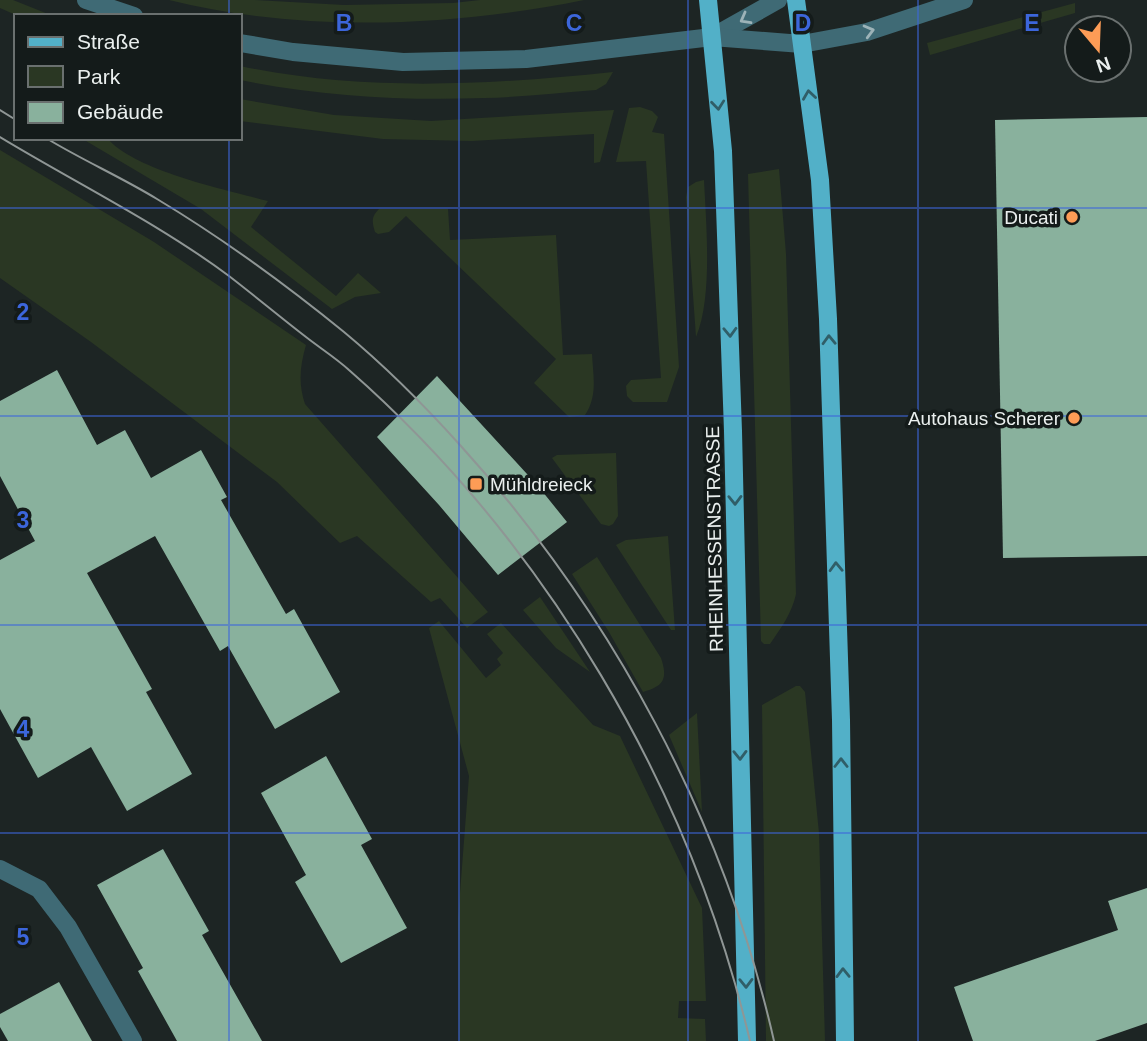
<svg xmlns="http://www.w3.org/2000/svg" width="1147" height="1041" viewBox="0 0 1147 1041" font-family="Helvetica,sans-serif">
<style>
.green{fill:#2a3723}
.building{fill:#89b19d}
.lines{fill:none;stroke-linecap:round;stroke-linejoin:round}
.minor{stroke:#3f6a75;stroke-width:18}
.major{stroke:#52b0c8;stroke-width:18}
.tram{stroke:#8f9695;stroke-width:2}
.oneway{stroke:#9db3b8}
.oneway2{stroke:#305e68}
.grid{fill:none;stroke:#3c66db;stroke-width:2;stroke-opacity:0.55}
.poi-dot{fill:#fd9c56;stroke:#141b1a;stroke-width:2.5}
.labels{text-anchor:middle;stroke-width:7;stroke-linejoin:round;paint-order:stroke}
.poi-label{font-size:19px;fill:#eaefee;stroke:#141b1a;text-anchor:end}
.street-label{font-size:19px;fill:#eaefee;stroke:#141b1a}
.grid-label{font-size:23px;text-anchor:middle;font-weight:bold;fill:#3c66db;stroke:#141b1a;stroke-width:7;stroke-linejoin:round;paint-order:stroke}
</style>
<rect width="100%" height="100%" fill="#1d2524"/>
<!-- green -->
<g class="green">
<path d="M 0,0 L 13,0 L 53,16 L 18,16 L 0,8 Z"/>
<path d="M 169,0 L 255,0 L 344,5 L 453,3 L 480,0 L 584,0 C 450,27 303,33 169,0 Z"/>
<path d="M 1075,3 L 1075,13 L 930,55 L 927,43 Z"/>
<path d="M 240,66 C 363,92 489,85 613,72 L 606,84 L 596,90 C 559,93 522,97 484,98 C 403,101 320,96 240,80 Z"/>
<path d="M 240,99 L 334,115 L 431,121 L 614,110 L 600,162 L 594,163 L 594,134 L 472,141 L 383,139 L 240,121 Z"/>
<path d="M 640,107 L 652,111 L 658,117 L 652,132 L 664,134 L 679,367 L 667,402 L 633,402 L 627,396 L 626,386 L 631,380 L 661,378 L 646,161 L 616,162 L 629,108 Z"/>
<path d="M 81,138 L 107,138 C 135,171 227,190 268,201 L 251,227 L 336,296 L 358,273 L 381,293 L 355,297 L 332,309 L 201,209 Z"/>
<path d="M 0,150 L 154,242 L 306,345 C 300,366 298,383 305,404 L 488,612 L 467,628 L 440,598 L 431,602 L 357,536 L 340,543 L 277,482 L 91,342 L 0,278 Z"/>
<path d="M 779,169 L 786,254 L 796,594 C 792,613 781,628 770,644 L 764,644 L 761,641 L 748,174 Z"/>
<path d="M 704,180 C 706,223 713,297 696,337 L 686,197 L 688,187 L 696,182 Z"/>
<path d="M 379,209 L 448,209 L 450,240 L 556,235 L 563,355 L 592,354 C 593,375 598,396 585,415 L 569,417 L 534,383 L 556,359 L 406,216 L 389,232 L 378,234 L 375,232 C 372,222 371,217 379,209 Z"/>
<path d="M 616,453 L 618,516 L 613,524 L 609,526 L 601,524 L 552,458 L 557,455 Z"/>
<path d="M 668,536 L 675,630 L 671,630 L 616,545 L 626,540 Z"/>
<path d="M 597,557 L 661,658 C 668,679 664,686 643,692 L 609,632 L 572,574 Z"/>
<path d="M 540,597 L 590,672 L 556,648 L 523,610 Z"/>
<path d="M 439,621 L 486,678 L 501,665 L 497,659 L 503,653 L 487,634 L 501,623 L 593,725 L 620,736 L 702,908 L 706,1001 L 679,1001 L 678,1018 L 705,1019 L 706,1041 L 459,1041 L 458,919 L 469,776 L 429,628 Z"/>
<path d="M 796,686 L 800,686 L 805,692 L 819,833 L 825,1041 L 766,1041 L 762,705 Z"/>
<path d="M 697,713 L 702,812 L 669,735 Z"/>
</g>
<!-- building -->
<g class="building">
<path d="M 1147,117 L 1147,556 L 1003,558 L 995,120 Z"/>
<path d="M 57,370 L 97,445 L 125,430 L 151,478 L 201,450 L 227,497 L 221,500 L 286,614 L 294,609 L 340,692 L 275,729 L 228,646 L 220,651 L 155,536 L 87,573 L 152,689 L 146,692 L 192,774 L 127,811 L 91,747 L 38,778 L 0,709 L 0,560 L 35,541 L 0,476 L 0,401 Z"/>
<path d="M 437,376 L 538,486 L 567,522 L 498,575 L 439,505 L 377,437 Z"/>
<path d="M 326,756 L 372,839 L 361,845 L 407,928 L 341,963 L 295,882 L 306,875 L 261,793 Z"/>
<path d="M 163,849 L 209,931 L 202,935 L 262,1041 L 177,1041 L 138,971 L 143,968 L 97,885 Z"/>
<path d="M 1147,888 L 1147,1023 L 1095,1041 L 973,1041 L 954,987 L 1118,930 L 1108,901 Z"/>
<path d="M 59,982 L 92,1041 L 8,1041 L 0,1027 L 0,1014 Z"/>
</g>
<g class="lines">
<!-- minor -->
<g class="minor">
<path d="M 86,0 L 134,16"/>
<path d="M 712,37 L 778,0"/>
<path d="M 240,43 L 293,52 L 403,62 L 526,59 L 712,37 L 802,44 L 867,32 L 964,0"/>
<path d="M 0,869 L 39,889 L 68,927 L 133,1041"/>
</g>
<!-- major -->
<g class="major">
<path d="M 708,0 L 723,151 L 733,431 L 747,1041"/>
<path d="M 796,0 L 820,180 L 828,319 L 841,720 L 845,1041"/>
</g>
<!-- tram -->
<g class="tram">
<path d="M 0,110 L 16,120"/>
<path d="M 0,137 C 76,183 158,223 229,276 C 255,296 280,317 306,337 C 320,348 336,358 349,370 C 546,543 690,787 750,1041"/>
<path d="M 46,138 C 82,160 121,177 157,199 C 222,238 285,284 344,332 C 385,366 424,405 460,445 C 612,613 724,820 774,1041"/>
</g>
</g>
<!-- one-way arrows -->
<defs><path id="oneway-chevron" d="M-2-3.5L2.5 0L-2 3.5" fill="none" stroke-width="1.6" stroke-linecap="round" stroke-linejoin="round" transform="scale(1.75)"/></defs>
<g class="oneway">
<use href="#oneway-chevron" transform="translate(745 19) rotate(151)"/>
<use href="#oneway-chevron" transform="translate(869 31) rotate(-15)"/>
</g>
<g class="oneway2">
<use href="#oneway-chevron" transform="translate(809 95) rotate(-98)"/>
<use href="#oneway-chevron" transform="translate(718 105) rotate(84)"/>
<use href="#oneway-chevron" transform="translate(730 332) rotate(88)"/>
<use href="#oneway-chevron" transform="translate(829 340) rotate(-92)"/>
<use href="#oneway-chevron" transform="translate(735 500) rotate(89)"/>
<use href="#oneway-chevron" transform="translate(836 567) rotate(-92)"/>
<use href="#oneway-chevron" transform="translate(740 755) rotate(89)"/>
<use href="#oneway-chevron" transform="translate(841 763) rotate(-90)"/>
<use href="#oneway-chevron" transform="translate(843 973) rotate(-91)"/>
<use href="#oneway-chevron" transform="translate(746 983) rotate(89)"/>
</g>
<!-- grid -->
<path class="grid" d="M 229,0 L 229,16M 459,0 L 459,1041M 688,0 L 688,1041M 918,0 L 918,1041M 229,138 L 229,1041M 0,208 L 1147,208M 0,416 L 1147,416M 0,625 L 1147,625M 0,833 L 1147,833"/>
<!-- markers -->
<g class="poi-dot">
<circle cx="1072" cy="217" r="7"/>
<circle cx="1074" cy="418" r="7"/>
<rect x="469" y="477" width="14" height="14" rx="3.5"/>
</g>
<g class="labels">
<!-- poi labels -->
<g class="poi-label">
<text x="1058" y="224">Ducati</text>
<text x="1060" y="425">Autohaus Scherer</text>
<text x="490" y="491" text-anchor="start">Mühldreieck</text>
</g>
<!-- street labels -->
<g class="street-label">
<text transform="translate(714 539) rotate(-91)" y="7">RHEINHESSENSTRASSE</text>
</g>
</g>
<g class="grid-label">
<text x="344" y="31">B</text>
<text x="574" y="31">C</text>
<text x="803" y="31">D</text>
<text x="1032" y="31">E</text>
<text x="23" y="320">2</text>
<text x="23" y="528">3</text>
<text x="23" y="737">4</text>
<text x="23" y="945">5</text>
</g>
<!-- legend -->
<rect x="14" y="14" width="228" height="126" fill="#141b1a" stroke="#6a706f" stroke-width="2"/>
<rect x="28" y="37" width="35" height="10" fill="#52b0c8" stroke="#6a706f" stroke-width="2"/>
<text x="77" y="49" font-size="21" fill="#eaefee">Straße</text>
<rect x="28" y="66" width="35" height="21" fill="#2a3723" stroke="#6a706f" stroke-width="2"/>
<text x="77" y="84" font-size="21" fill="#eaefee">Park</text>
<rect x="28" y="102" width="35" height="21" fill="#89b19d" stroke="#6a706f" stroke-width="2"/>
<text x="77" y="119" font-size="21" fill="#eaefee">Gebäude</text>
<!-- north arrow -->
<g transform="translate(1098 49) rotate(161)"><circle r="33" fill="#141b1a" stroke="#6a706f" stroke-width="2"/>
<path d="M0-5L12 26L0 18L-12 26Z" fill="#fd9c56"/>
<text y="-10" font-size="19" font-weight="bold" text-anchor="middle" fill="#eaefee">N</text>
</g>
</svg>
